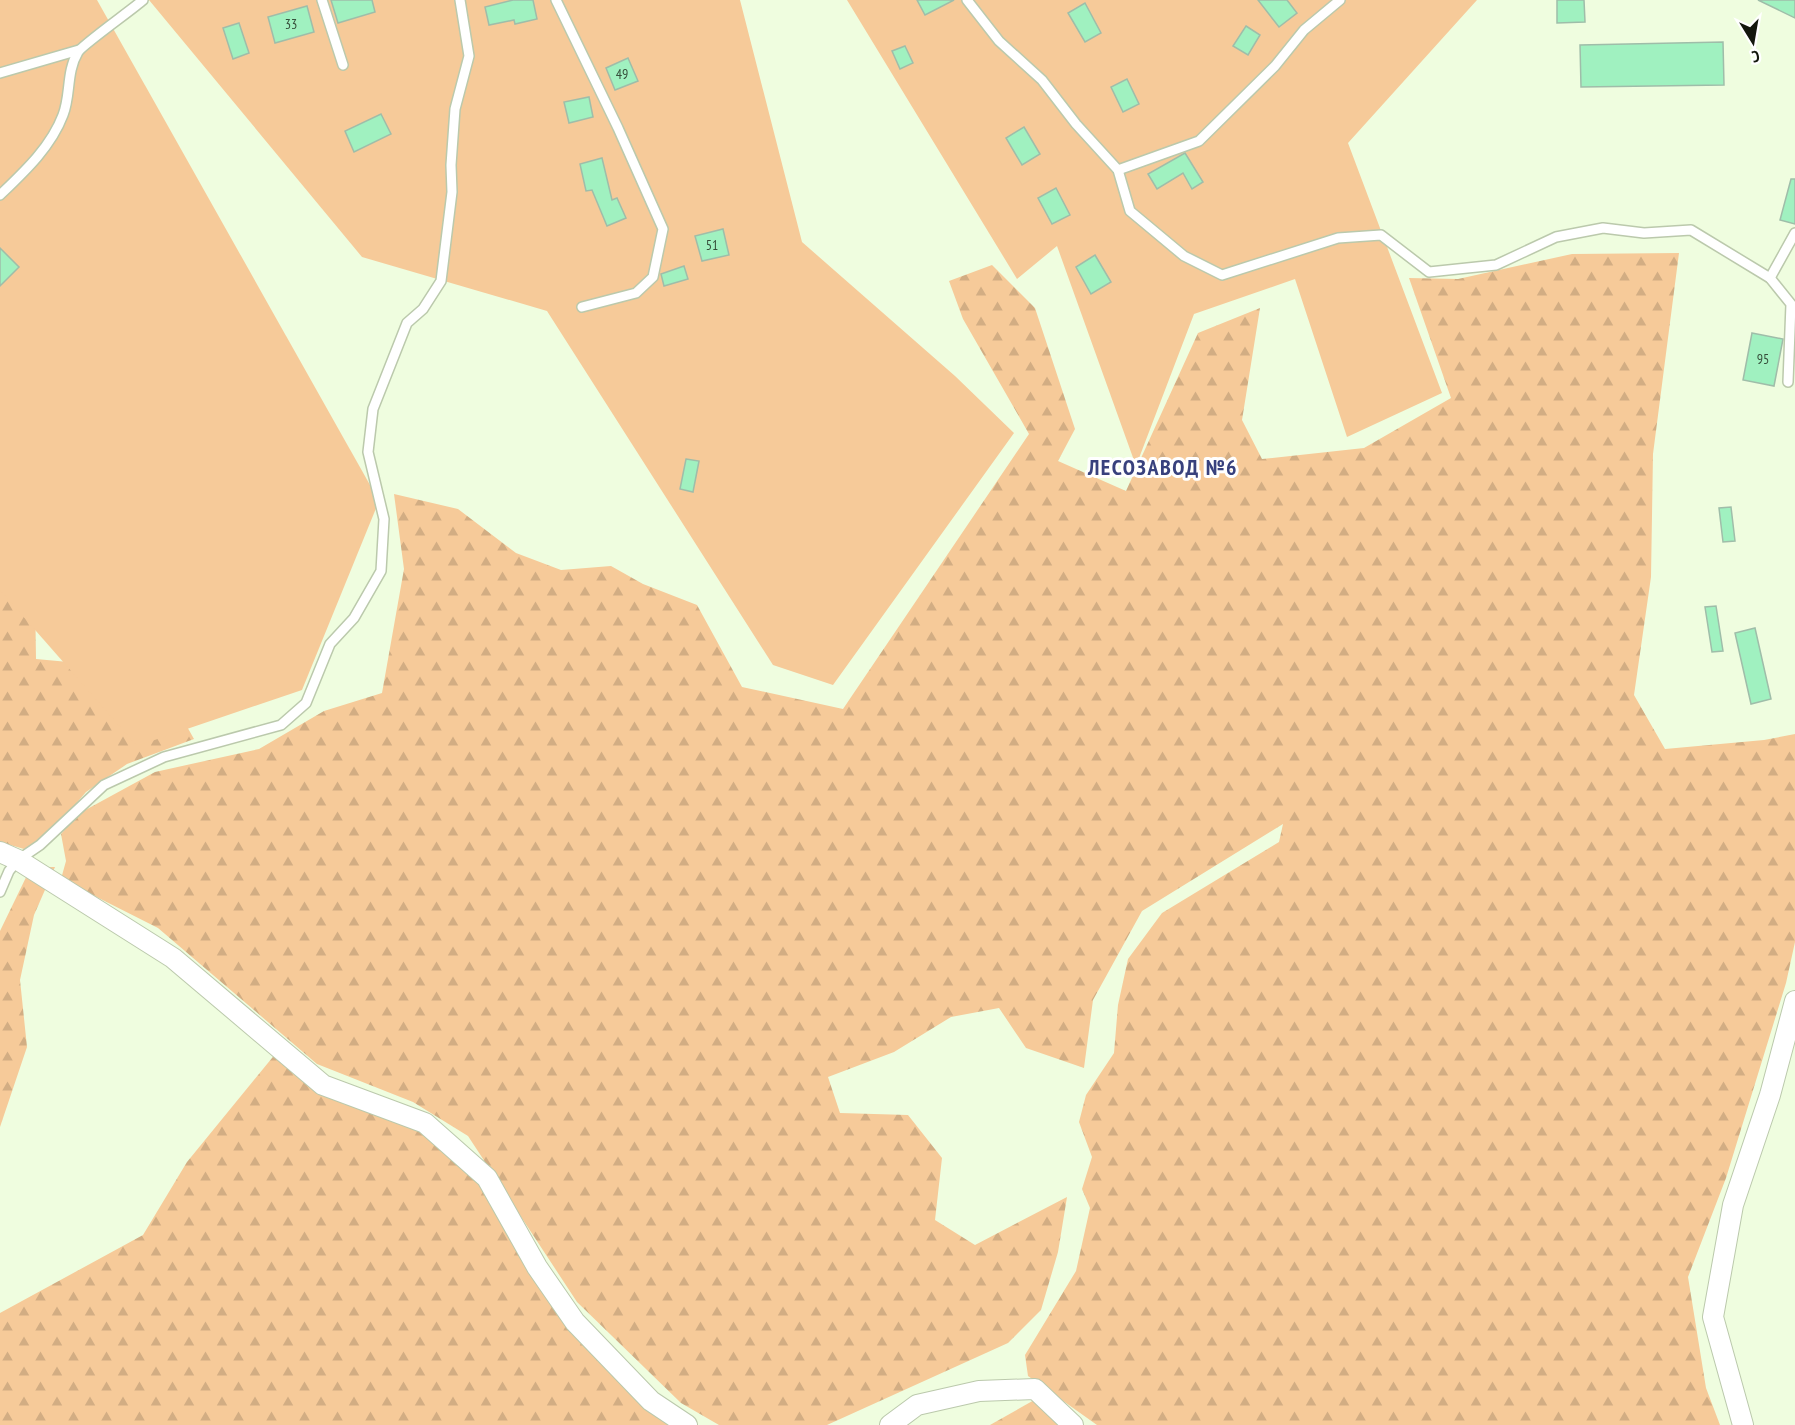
<svg xmlns="http://www.w3.org/2000/svg" width="1795" height="1425" viewBox="0 0 1795 1425" font-family="'PT Sans Narrow',sans-serif">
<style>
.forest{fill:url(#forest-firs)}
.garden{fill:#f6ca99}
.building{fill:#a0f1c0;stroke:#9fbda9;stroke-width:1.5}
.lines{fill:none;stroke-linecap:round;stroke-linejoin:round}
.lane-casing{stroke:#bbc9ac;stroke-width:12}
.street-casing{stroke:#bbc9ac;stroke-width:22}
.lane{stroke:#fff;stroke-width:9}
.street{stroke:#fff;stroke-width:20}
.labels{text-anchor:middle;stroke-width:6;stroke-linejoin:round;paint-order:stroke}
.number-label{font-size:14px;fill:#364e3a}
.district-label{font-size:22px;font-weight:bold;letter-spacing:1.5px;fill:#38417d;stroke:#fff}
</style>
<defs>
<pattern id="forest-firs" width="22" height="20" patternUnits="userSpaceOnUse" patternTransform="scale(1.5)"><rect width="22" height="20" fill="#f6ca99"/><path d="M5 1l3.5 6h-7zM16 11l3.5 6h-7z" fill="#d2ad83"/></pattern>
</defs>
<rect width="100%" height="100%" fill="#effddf"/>
<!-- forest -->
<g class="forest">
<path d="M 1679,253 L 1653,454 L 1651,577 L 1634,695 L 1665,749 L 1764,740 L 1795,734 L 1795,942 L 1786,983 L 1726,1178 L 1688,1277 L 1706,1388 L 1720,1425 L 1097,1425 L 1028,1376 L 1025,1355 L 1076,1271 L 1090,1208 L 1082,1189 L 1092,1157 L 1079,1122 L 1086,1095 L 1114,1053 L 1118,1005 L 1128,959 L 1162,913 L 1279,842 L 1283,824 L 1142,911 L 1093,1000 L 1084,1068 L 1026,1048 L 999,1008 L 951,1017 L 894,1052 L 828,1077 L 840,1113 L 908,1115 L 942,1158 L 935,1220 L 975,1245 L 1067,1197 L 1058,1252 L 1041,1310 L 1008,1343 L 827,1425 L 719,1425 L 681,1403 L 577,1302 L 468,1136 L 413,1102 L 317,1064 L 158,928 L 61,879 L 66,861 L 61,834 L 78,814 L 155,772 L 259,749 L 324,711 L 382,693 L 404,569 L 394,494 L 458,509 L 516,553 L 561,570 L 611,566 L 643,584 L 697,605 L 742,687 L 843,709 L 1029,434 L 963,319 L 949,281 L 992,265 L 1035,308 L 1075,429 L 1058,461 L 1126,491 L 1198,333 L 1260,308 L 1242,420 L 1262,459 L 1364,448 L 1451,398 L 1409,278 L 1458,279 L 1572,254 Z"/>
<path d="M 0,313 L 35,594 L 36,659 L 155,670 L 194,739 L 127,764 L 86,792 L 51,833 L 24,849 L 0,842 Z"/>
<path d="M 31,867 L 55,867 L 34,915 L 20,980 L 27,1047 L 0,1127 L 0,931 Z"/>
<path d="M 281,1047 L 343,1104 L 401,1111 L 475,1170 L 564,1304 L 682,1425 L 0,1425 L 0,1313 L 143,1235 L 187,1162 Z"/>
<path d="M 1036,1399 L 1074,1425 L 990,1425 Z"/>
</g>
<!-- garden -->
<g class="garden">
<path d="M 0,0 L 97,0 L 379,501 L 302,690 L 137,746 L 0,590 Z"/>
<path d="M 149,0 L 740,0 L 802,242 L 955,376 L 1014,433 L 833,685 L 773,665 L 547,311 L 362,257 Z"/>
<path d="M 847,0 L 1477,0 L 1348,143 L 1442,393 L 1347,437 L 1295,279 L 1194,314 L 1136,466 L 1057,246 L 1017,279 Z"/>
</g>
<!-- building -->
<g class="building">
<path d="M 331,0 L 372,0 L 375,12 L 338,23 Z"/>
<path d="M 513,0 L 533,0 L 537,19 L 515,24 L 514,20 L 489,25 L 485,7 Z"/>
<path d="M 917,0 L 954,0 L 925,15 Z"/>
<path d="M 1258,0 L 1287,0 L 1297,13 L 1279,27 Z"/>
<path d="M 1557,0 L 1584,0 L 1585,22 L 1557,23 Z"/>
<path d="M 1758,0 L 1795,0 L 1795,18 Z"/>
<path d="M 1085,3 L 1101,33 L 1085,42 L 1068,13 Z"/>
<path d="M 307,6 L 314,32 L 275,43 L 268,17 Z"/>
<path d="M 239,23 L 249,53 L 233,59 L 223,28 Z"/>
<path d="M 1246,26 L 1260,35 L 1248,55 L 1233,46 Z"/>
<path d="M 1723,42 L 1724,85 L 1581,87 L 1580,45 Z"/>
<path d="M 905,46 L 913,63 L 900,69 L 892,51 Z"/>
<path d="M 628,58 L 638,81 L 615,90 L 606,68 Z"/>
<path d="M 1127,79 L 1139,104 L 1123,112 L 1111,87 Z"/>
<path d="M 589,97 L 593,117 L 569,123 L 564,102 Z"/>
<path d="M 381,114 L 391,134 L 354,152 L 345,131 Z"/>
<path d="M 1024,127 L 1040,154 L 1022,165 L 1006,138 Z"/>
<path d="M 1185,153 L 1203,182 L 1192,189 L 1183,173 L 1157,189 L 1148,174 Z"/>
<path d="M 602,158 L 612,200 L 617,198 L 626,218 L 607,226 L 592,190 L 586,191 L 580,164 Z"/>
<path d="M 1791,179 L 1795,179 L 1795,224 L 1780,220 Z"/>
<path d="M 1056,188 L 1070,215 L 1052,224 L 1038,198 Z"/>
<path d="M 723,229 L 729,255 L 702,261 L 695,236 Z"/>
<path d="M 0,248 L 19,267 L 0,286 Z"/>
<path d="M 1095,255 L 1111,282 L 1091,294 L 1076,267 Z"/>
<path d="M 684,266 L 688,279 L 664,286 L 661,274 Z"/>
<path d="M 1752,333 L 1783,339 L 1774,386 L 1743,380 Z"/>
<path d="M 686,459 L 699,461 L 693,492 L 680,489 Z"/>
<path d="M 1731,507 L 1735,541 L 1723,542 L 1719,508 Z"/>
<path d="M 1716,606 L 1723,651 L 1712,652 L 1705,607 Z"/>
<path d="M 1755,628 L 1771,699 L 1751,704 L 1735,633 Z"/>
</g>
<g class="lines">
<defs>
<g id="lane">
<path d="M 322,0 L 343,65"/>
<path d="M 556,0 L 618,128 L 663,229 L 653,277 L 636,293 L 582,307"/>
<path d="M 967,0 L 999,41 L 1042,80 L 1076,124 L 1118,170 L 1130,211 L 1184,256 L 1222,275 L 1338,238 L 1381,235 L 1429,272 L 1496,265 L 1556,237 L 1603,228 L 1644,233 L 1691,230 L 1770,278 L 1791,304 L 1788,382"/>
<path d="M 0,73 L 79,50"/>
<path d="M 1118,170 L 1199,141 L 1275,66 L 1304,30 L 1340,0"/>
<path d="M 0,195 C 24,172 51,147 63,115 C 71,95 66,72 78,52 C 82,45 133,9 143,0"/>
<path d="M 1770,278 L 1795,233"/>
<path d="M 0,892 L 9,871 L 18,860 L 40,845 L 104,785 L 164,757 L 281,725 L 306,703 L 330,644 L 354,618 L 381,571 L 384,519 L 368,452 L 373,409 L 407,323 L 423,309 L 441,281 L 452,192 L 451,165 L 455,109 L 469,56 L 460,0"/>
</g>
<g id="street">
<path d="M 0,852 L 18,860 L 173,958 L 323,1085 L 425,1123 L 487,1178 L 537,1267 L 575,1322 L 651,1401 L 687,1425"/>
<path d="M 890,1425 L 917,1405 L 979,1391 L 1035,1389 L 1073,1425"/>
<path d="M 1743,1425 L 1713,1317 L 1733,1205 L 1770,1095 L 1795,1001"/>
</g>
</defs>
<!-- lane casing -->
<use href="#lane" class="lane-casing"/>
<!-- street casing -->
<use href="#street" class="street-casing"/>
<!-- lane -->
<use href="#lane" class="lane"/>
<!-- street -->
<use href="#street" class="street"/>
</g>
<g class="labels">
<!-- number labels -->
<g class="number-label">
<text x="291" y="29">33</text>
<text x="622" y="79">49</text>
<text x="712" y="250">51</text>
<text x="1763" y="364">95</text>
</g>
<!-- district labels -->
<g class="district-label">
<text x="1163" y="475">ЛЕСОЗАВОД №6</text>
</g>
</g>
<!-- north arrow -->
<g transform="translate(1753 42) rotate(169)" stroke="#ffffff" stroke-width="4.5" paint-order="stroke">
<path d="M0-4.5L10 22L0 15L-10 22Z" fill="#13170d"/>
<text y="-9" font-size="16" font-weight="bold" text-anchor="middle" fill="#13170d">С</text>
</g>
</svg>
